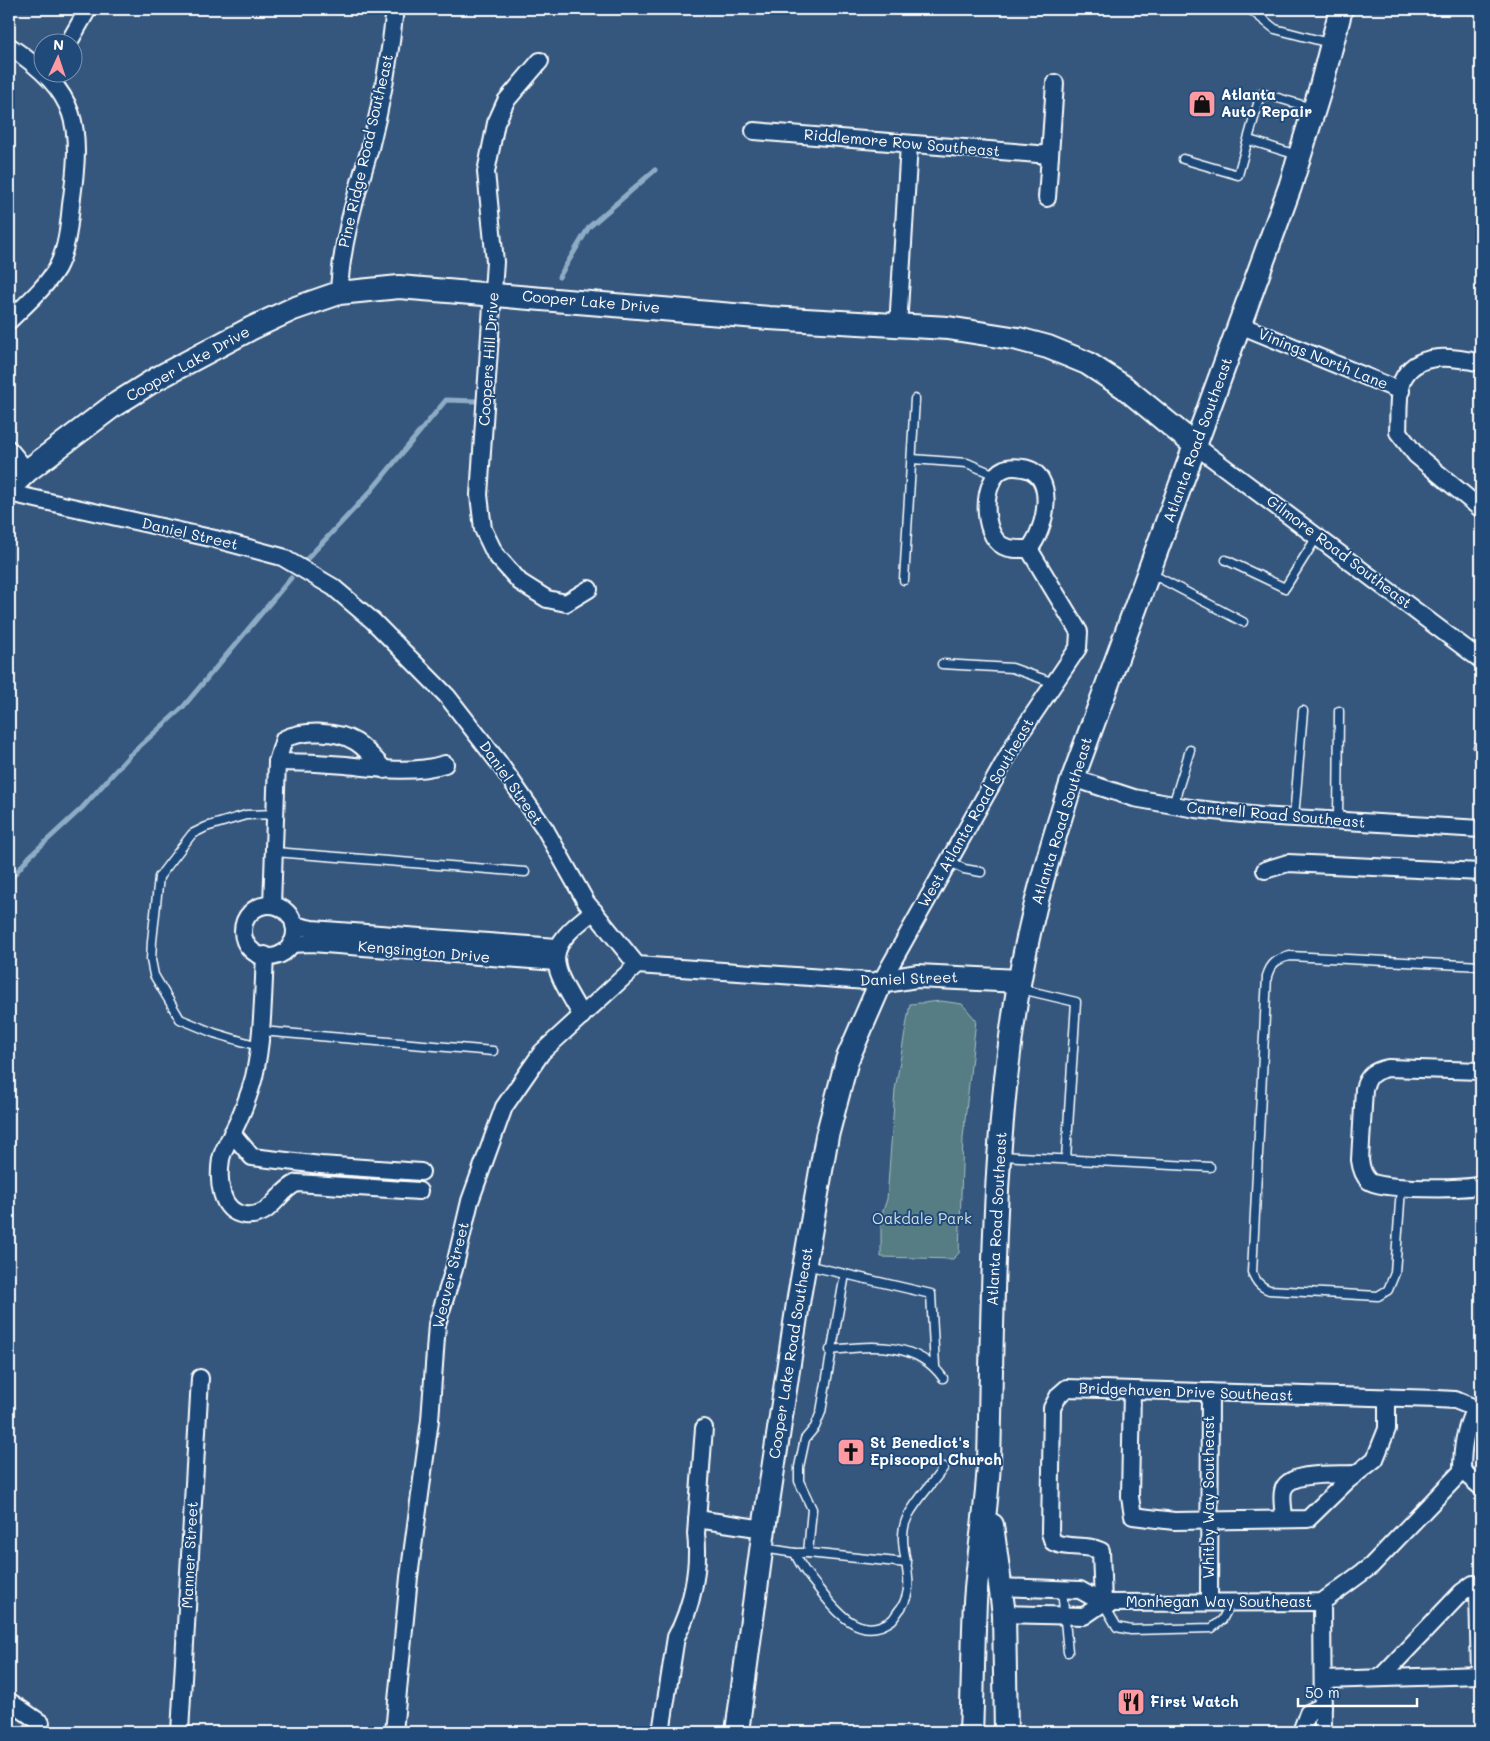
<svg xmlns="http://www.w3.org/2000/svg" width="1490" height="1741" viewBox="0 0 1490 1741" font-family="Mali,sans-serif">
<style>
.green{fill:#567d83;stroke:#aabec1}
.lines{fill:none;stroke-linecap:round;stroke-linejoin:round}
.stream{stroke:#8eacc5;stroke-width:5}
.lane-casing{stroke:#fff;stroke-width:11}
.street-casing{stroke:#fff;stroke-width:20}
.secondary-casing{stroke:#fff;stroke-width:26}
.lane{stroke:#1f4a7a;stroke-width:8}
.street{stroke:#1f4a7a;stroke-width:16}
.secondary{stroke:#1f4a7a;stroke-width:22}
.labels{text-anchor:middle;stroke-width:4;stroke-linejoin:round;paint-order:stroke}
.poi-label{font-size:15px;font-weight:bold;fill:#fff;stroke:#1f4a7a;text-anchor:start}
.street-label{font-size:15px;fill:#fff;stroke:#1f4a7a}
.park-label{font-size:15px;fill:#d5dee0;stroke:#1f4a7a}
</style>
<rect width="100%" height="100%" fill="#35577e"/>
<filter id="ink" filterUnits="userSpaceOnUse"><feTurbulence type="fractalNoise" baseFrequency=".02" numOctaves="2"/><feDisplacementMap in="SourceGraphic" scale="10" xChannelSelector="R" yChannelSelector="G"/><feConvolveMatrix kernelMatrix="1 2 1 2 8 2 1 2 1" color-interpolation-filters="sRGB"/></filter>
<g filter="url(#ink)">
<!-- green -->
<path class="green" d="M 941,1001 L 962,1004 L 976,1020 L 963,1138 L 959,1253 L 953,1259 L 881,1257 L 881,1217 L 887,1199 L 895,1090 L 910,1004 Z"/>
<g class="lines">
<!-- stream -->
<g class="stream">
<path d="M 559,277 L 589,227 L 655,170"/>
<path d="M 305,561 L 370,492 L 446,400 L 476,401"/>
<path d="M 9,881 L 30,856 L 82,808 L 130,755 L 183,707 L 291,578"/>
</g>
<defs>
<g id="lane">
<path d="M 1242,9 L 1251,10 L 1275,29 L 1329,43"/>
<path d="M 1249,140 L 1297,155"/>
<path d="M 1183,159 L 1238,175 L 1261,93 L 1312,108"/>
<path d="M 912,459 L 967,463 L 995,475"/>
<path d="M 1226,560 L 1285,588 L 1318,535"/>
<path d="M 1150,573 L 1243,622"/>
<path d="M 904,580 L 915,399"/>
<path d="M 942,664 L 1012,668 L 1054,683"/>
<path d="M 1478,747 L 1481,741"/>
<path d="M 1173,805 L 1190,750"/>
<path d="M 1294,818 L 1303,711"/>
<path d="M 1338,821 L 1339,711"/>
<path d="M 275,852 L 525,872"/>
<path d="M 948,861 L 964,869 L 981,872"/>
<path d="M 1021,989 L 1076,1002 L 1066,1159"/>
<path d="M 261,1031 L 493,1051"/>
<path d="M 258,1046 L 214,1033 L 180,1019 L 154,975 L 151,960 L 152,941 L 159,877 L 192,834 L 206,827 L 246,815 L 276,814"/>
<path d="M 1002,1156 L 1210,1167"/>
<path d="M 1401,1188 L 1395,1273 L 1388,1290 L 1378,1296 L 1269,1290 C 1259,1286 1256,1281 1252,1272 L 1267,976 C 1271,963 1277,959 1290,956 L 1481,966"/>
<path d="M 806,1265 L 931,1294 L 935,1366"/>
<path d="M 830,1350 C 871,1346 916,1340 943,1378"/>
<path d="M 763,1548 L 795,1553 L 808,1553 L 907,1563"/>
<path d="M 795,1553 C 800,1567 809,1576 818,1588 C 835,1610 860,1643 892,1620 C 895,1617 898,1611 901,1608 C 921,1579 892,1546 908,1516 C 917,1499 933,1483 944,1467"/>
<path d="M 808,1553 L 812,1509 L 799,1481 L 799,1467 L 805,1439 L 815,1427 L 821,1412 L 845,1274"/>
<path d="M 1062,1589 L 1068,1652"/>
<path d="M 1103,1603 L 1117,1627 L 1131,1630 L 1212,1628 L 1222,1620 L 1231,1603"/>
</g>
<g id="street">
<path d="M 69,42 L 88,9"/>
<path d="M 9,46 C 80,94 82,125 71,205 C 69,225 67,249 57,268 C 45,288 25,305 9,321"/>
<path d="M 540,61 L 506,101 L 496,123 L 486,172 L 495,262 L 479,495 L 483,529 L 495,554 L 520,582 L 547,599 L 566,603 L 589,589"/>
<path d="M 754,131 L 1050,155"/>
<path d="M 1047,198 L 1055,83"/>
<path d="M 339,293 C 341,242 356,196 370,148 C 382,102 390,56 395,9"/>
<path d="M 1240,325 L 1401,391"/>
<path d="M 898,327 L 909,144"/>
<path d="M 1481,363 C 1454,357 1416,350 1402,381 C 1397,395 1399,417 1398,432 L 1416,455 L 1481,509"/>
<path d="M 1196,446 L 1481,660"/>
<path d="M 9,449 L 27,471"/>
<path d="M 9,493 L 215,539 L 282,557 L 333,587 L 373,621 L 447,696 L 499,763 L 545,829 L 586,902 L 637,965 L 881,982 L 1020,734 L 1078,648 L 1079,632 L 1029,549 C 1046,530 1058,473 1023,468 C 1017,467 1010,466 1004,469 C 981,479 981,534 1003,546 C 1011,550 1020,549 1029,549"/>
<path d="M 277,762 C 300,762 323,763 346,765 C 380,769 412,774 445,764"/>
<path d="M 1073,778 L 1134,798 L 1196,809 L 1260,816 L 1481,829"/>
<path d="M 1265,870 L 1288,863 L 1481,872"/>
<path d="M 272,905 L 277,762 L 284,739 C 304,730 337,730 356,742 C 367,749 376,761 385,770"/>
<circle cx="269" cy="931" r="26"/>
<path d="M 294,925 L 312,929 L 557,947"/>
<path d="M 291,944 L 312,943 L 556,962"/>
<path d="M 265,955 C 263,995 263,1038 254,1077 C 249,1096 240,1118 232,1134 C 228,1142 223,1150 221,1159 C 218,1179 219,1212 245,1215 C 272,1218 276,1192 297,1183 L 419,1191"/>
<path d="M 582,1016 C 551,963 540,951 594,911"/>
<path d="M 1481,1071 L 1388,1068 C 1374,1071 1368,1075 1364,1089 L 1360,1160 C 1361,1168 1363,1175 1369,1181 C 1381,1190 1466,1190 1481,1185"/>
<path d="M 232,1133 L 252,1157 L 321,1165 L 421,1172"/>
<path d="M 1132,1390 L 1130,1497 L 1133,1516 L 1174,1521 L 1308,1519 L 1347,1481 L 1375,1459 L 1387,1429 L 1387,1397"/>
<path d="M 1475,1408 C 1465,1429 1462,1447 1462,1471 L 1481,1487"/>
<path d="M 697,1519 L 764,1529"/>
<path d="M 1284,1519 C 1284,1511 1281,1500 1283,1491 C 1287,1470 1339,1475 1356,1474"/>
<path d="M 1000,1587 L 1080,1590 L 1103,1603 L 1322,1602 L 1371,1566 L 1462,1471"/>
<path d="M 1209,1601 L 1210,1392"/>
<path d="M 1322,1602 L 1323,1732"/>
<path d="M 1103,1603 L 1101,1551 C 1085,1543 1069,1550 1053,1542 L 1050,1533 L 1052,1408 L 1059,1395 L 1067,1388 L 1437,1399 L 1455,1400 L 1475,1408 L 1481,1406"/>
<path d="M 1004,1614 L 1084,1616 L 1103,1603"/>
<path d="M 1380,1678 L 1462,1592 L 1473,1584 L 1478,1591 L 1480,1675"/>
<path d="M 1323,1680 L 1481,1675"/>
<path d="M 9,1701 L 41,1723"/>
<path d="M 180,1732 L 200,1378"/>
<path d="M 394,1732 L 409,1577 L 430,1420 L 437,1324 L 454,1269 L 470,1201 L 504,1107 L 542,1052 L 637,965"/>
<path d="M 661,1732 L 676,1637 C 692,1609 700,1566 696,1534 L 704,1428"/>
<path d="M 1301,1732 L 1308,1713 L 1323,1706"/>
</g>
<g id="secondary">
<path d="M 9,488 L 27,471 L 113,406 L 156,379 L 252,328 L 293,309 L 339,293 L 399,287 L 769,318 L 948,328 L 1018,339 L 1048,347 L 1087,363 L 1124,387 L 1196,446"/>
<path d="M 992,1525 L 1004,1614 L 1006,1732"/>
<path d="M 737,1732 L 764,1529 L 799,1297 L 827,1136 L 847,1060 L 881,982 L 917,976 L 1019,981"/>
<path d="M 971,1732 C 973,1689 973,1645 975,1602 C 978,1555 987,1509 989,1462 C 993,1303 992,1142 1019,984 C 1031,913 1051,846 1073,778 L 1290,187 L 1320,90 L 1341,9"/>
</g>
</defs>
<!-- lane casing -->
<use href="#lane" class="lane-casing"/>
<!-- street casing -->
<use href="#street" class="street-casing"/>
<!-- secondary casing -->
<use href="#secondary" class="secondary-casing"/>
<!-- lane -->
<use href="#lane" class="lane"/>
<!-- street -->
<use href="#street" class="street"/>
<!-- secondary -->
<use href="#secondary" class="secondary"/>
</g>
</g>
<!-- icons -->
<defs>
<symbol id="shop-square" viewBox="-11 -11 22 22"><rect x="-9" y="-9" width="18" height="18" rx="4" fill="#ff9aa2" stroke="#1f4a7a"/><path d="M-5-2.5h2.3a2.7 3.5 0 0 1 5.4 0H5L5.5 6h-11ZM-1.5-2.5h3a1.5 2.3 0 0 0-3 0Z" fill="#111"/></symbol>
<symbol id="church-square" viewBox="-11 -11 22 22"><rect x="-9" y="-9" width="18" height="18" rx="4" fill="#ff9aa2" stroke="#1f4a7a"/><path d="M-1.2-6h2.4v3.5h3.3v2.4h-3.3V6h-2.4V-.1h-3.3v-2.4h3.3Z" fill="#111"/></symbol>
<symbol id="restaurant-square" viewBox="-11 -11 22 22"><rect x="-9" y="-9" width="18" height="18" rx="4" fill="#ff9aa2" stroke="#1f4a7a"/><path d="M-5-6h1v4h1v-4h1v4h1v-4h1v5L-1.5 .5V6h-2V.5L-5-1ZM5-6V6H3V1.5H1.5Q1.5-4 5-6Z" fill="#111"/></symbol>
</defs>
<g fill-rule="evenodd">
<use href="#shop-square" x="1186" y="88" width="32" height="32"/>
<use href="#church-square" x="835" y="1436" width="32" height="32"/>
<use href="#restaurant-square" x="1115" y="1686" width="32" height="32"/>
</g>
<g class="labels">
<!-- poi labels -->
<g class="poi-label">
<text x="1221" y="100">Atlanta<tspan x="1221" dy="17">Auto Repair</tspan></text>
<text x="870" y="1448">St Benedict's<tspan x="870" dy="17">Episcopal Church</tspan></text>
<text x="1150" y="1707">First Watch</text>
</g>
<!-- street labels -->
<g class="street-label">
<text transform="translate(902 143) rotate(5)" y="5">Riddlemore Row Southeast</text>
<text transform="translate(366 151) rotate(-77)" y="5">Pine Ridge Road Southeast</text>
<text transform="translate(591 302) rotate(5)" y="5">Cooper Lake Drive</text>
<text transform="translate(489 359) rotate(-86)" y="5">Coopers Hill Drive</text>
<text transform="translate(1323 359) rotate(22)" y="5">Vinings North Lane</text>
<text transform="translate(188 364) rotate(-29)" y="5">Cooper Lake Drive</text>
<text transform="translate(1198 440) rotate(-70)" y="5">Atlanta Road Southeast</text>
<text transform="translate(190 534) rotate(13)" y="5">Daniel Street</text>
<text transform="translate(1339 552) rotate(37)" y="5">Gilmore Road Southeast</text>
<text transform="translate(511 783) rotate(55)" y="5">Daniel Street</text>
<text transform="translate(976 813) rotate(-60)" y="5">West Atlanta Road Southeast</text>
<text transform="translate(1276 815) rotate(5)" y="5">Cantrell Road Southeast</text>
<text transform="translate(1062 821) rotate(-73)" y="5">Atlanta Road Southeast</text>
<text transform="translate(424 952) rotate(5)" y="5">Kengsington Drive</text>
<text transform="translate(909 979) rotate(-2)" y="5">Daniel Street</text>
<text transform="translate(997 1219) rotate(-87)" y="5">Atlanta Road Southeast</text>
<text transform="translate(451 1275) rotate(-76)" y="5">Weaver Street</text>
<text transform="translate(791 1353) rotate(-81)" y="5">Cooper Lake Road Southeast</text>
<text transform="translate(1186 1392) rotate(2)" y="5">Bridgehaven Drive Southeast</text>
<text transform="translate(1209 1497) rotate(-90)" y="5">Whitby Way Southeast</text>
<text transform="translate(190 1555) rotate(-87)" y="5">Manner Street</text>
<text x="1219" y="1607">Monhegan Way Southeast</text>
</g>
<!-- park labels -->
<g class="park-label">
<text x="922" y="1224">Oakdale Park</text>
</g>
</g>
<!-- margin -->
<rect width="1490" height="1741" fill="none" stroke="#1f4a7a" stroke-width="30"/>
<rect x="15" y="15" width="1460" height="1711" fill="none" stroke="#fff" stroke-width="2" filter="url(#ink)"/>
<!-- north arrow -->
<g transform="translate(58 58) rotate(3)"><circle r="24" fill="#1f4a7a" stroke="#7992af"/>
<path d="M0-4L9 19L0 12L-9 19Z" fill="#ff9aa2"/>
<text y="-8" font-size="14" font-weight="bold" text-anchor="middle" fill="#ffffff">N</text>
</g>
<!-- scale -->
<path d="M1298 1698v8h119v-8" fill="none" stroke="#ffffff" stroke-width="2.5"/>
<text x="1305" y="1698" font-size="15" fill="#ffffff" stroke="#1f4a7a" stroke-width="4" paint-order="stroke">50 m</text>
</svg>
